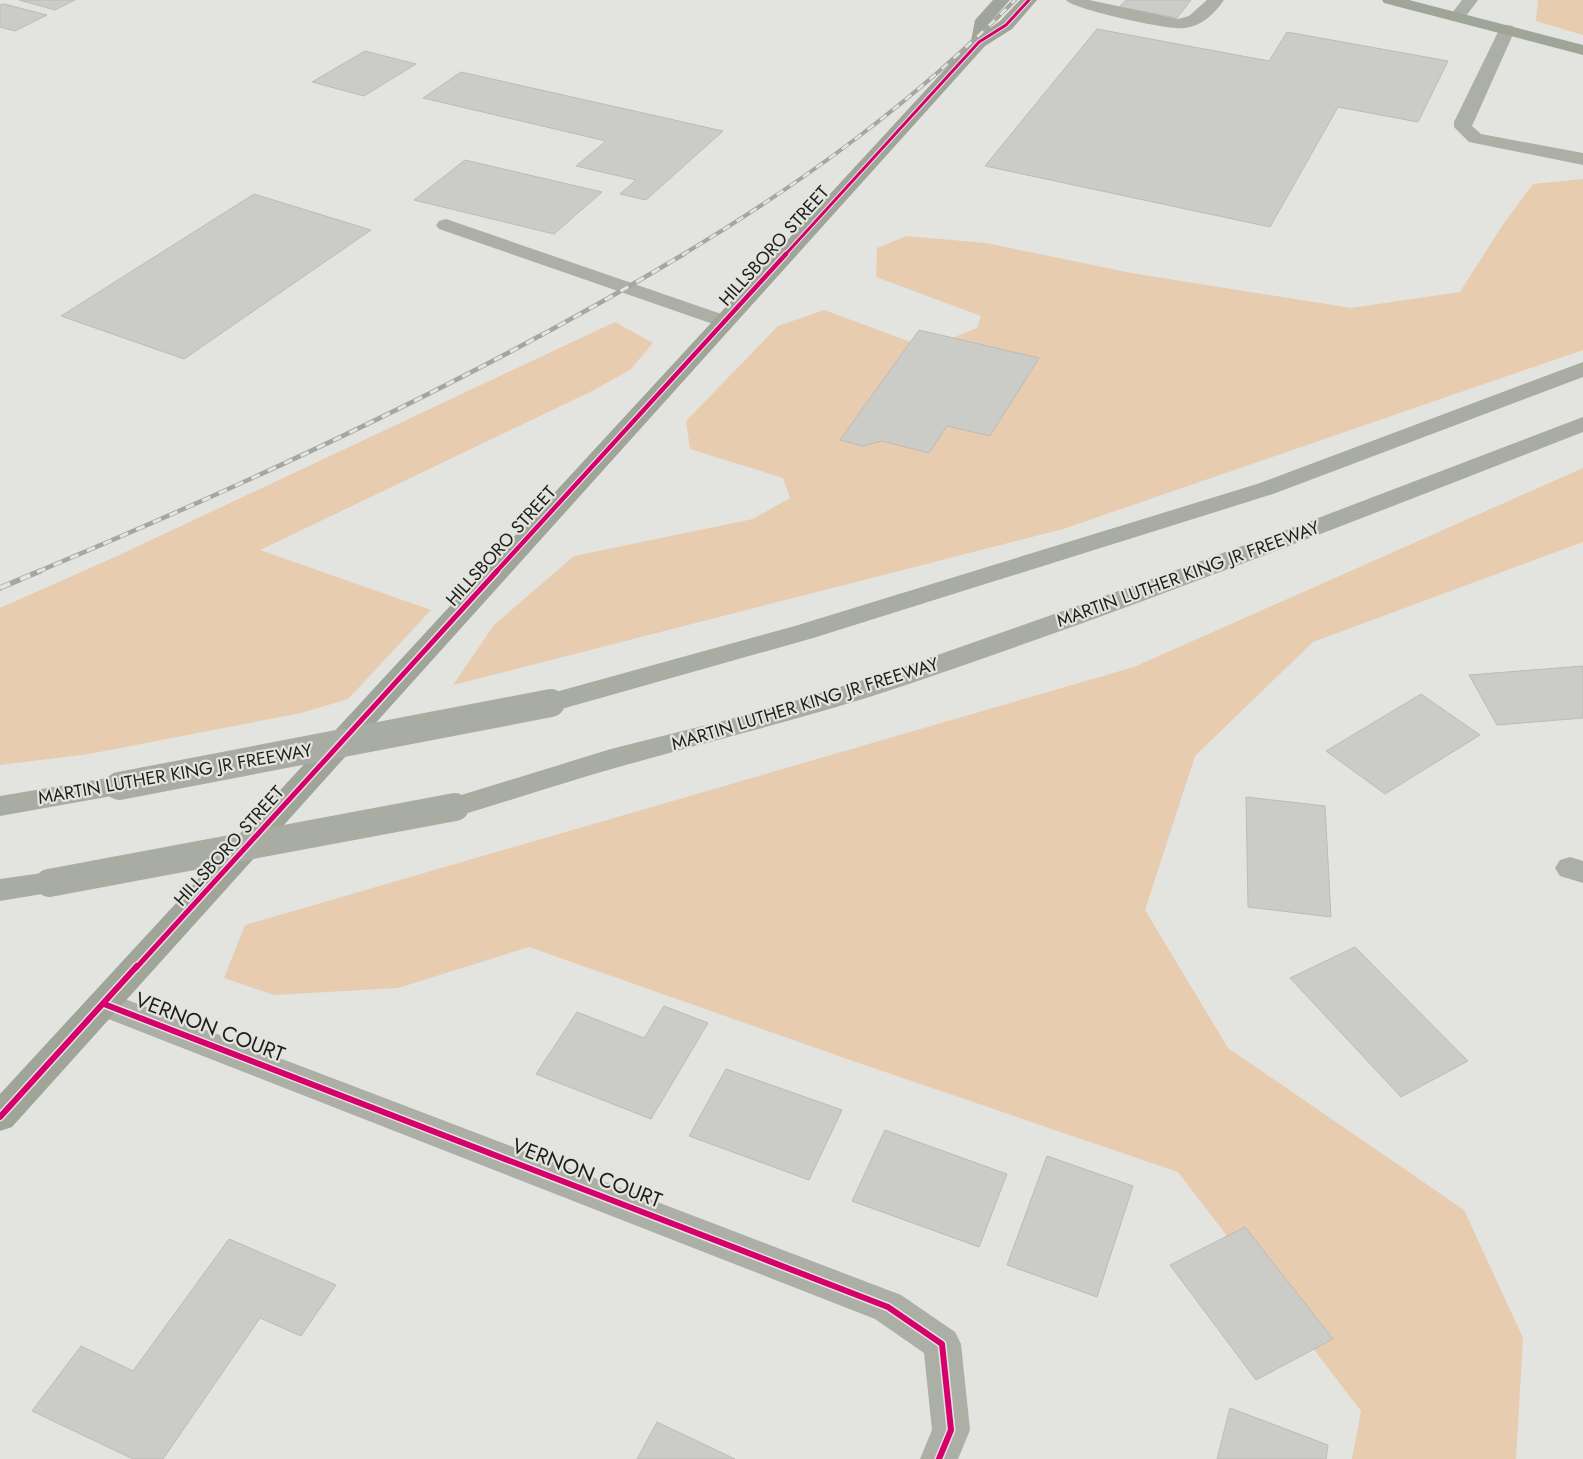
<svg xmlns="http://www.w3.org/2000/svg" width="1583" height="1459" viewBox="0 0 1583 1459" font-family="Jost,sans-serif">
<style>
.green{fill:#e7ccb0}
.building{fill:#cbcbc8;stroke:#bbbbb8}
.lines{fill:none;stroke-linecap:round;stroke-linejoin:round}
.lane{fill:#abafa6;fill-rule:evenodd}
.street{fill:#abafa6;fill-rule:evenodd}
.secondary{fill:#a0a59a;fill-rule:evenodd}
.highway{fill:#a8aca2;fill-rule:evenodd}
.rail-far2-casing{stroke:#a4a6a1;stroke-width:4}
.rail-far1-casing{stroke:#a4a6a1;stroke-width:4.5}
.rail-casing{stroke:#a4a6a1;stroke-width:5.5}
.rail-far2{stroke:#e4e4de;stroke-width:2.5;stroke-dasharray:8;stroke-linecap:butt}
.rail-far1{stroke:#e4e4de;stroke-width:3;stroke-dasharray:9;stroke-linecap:butt}
.rail{stroke:#e4e4de;stroke-width:4;stroke-dasharray:11;stroke-linecap:butt}
.highway-bridge{stroke:#a8aca2;stroke-width:28}
.cycleway-far3-casing{stroke:#e4e4de;stroke-width:5}
.cycleway-far2-casing{stroke:#e4e4de;stroke-width:7}
.cycleway-far1-casing{stroke:#e4e4de;stroke-width:8}
.cycleway-casing{stroke:#e4e4de;stroke-width:9}
.cycleway-far3{stroke:#d6006c;stroke-width:3}
.cycleway-far2{stroke:#d6006c;stroke-width:4.5}
.cycleway-far1{stroke:#d6006c;stroke-width:5}
.cycleway{stroke:#d6006c;stroke-width:6}
.labels{text-anchor:middle;stroke-width:4.5;stroke-linejoin:round;paint-order:stroke}
.street-label{font-size:18px;fill:#1e1e1c;stroke:#e4e4de}
.near-street-label{font-size:21px;fill:#1e1e1c;stroke:#e4e4de}
</style>
<rect width="100%" height="100%" fill="#e3e3df"/>
<!-- green -->
<g class="green">
<path d="M 1538,0 L 1583,0 L 1583,35 L 1536,21 Z"/>
<path d="M 1583,179 L 1583,350 L 1063,529 L 453,685 L 494,625 L 574,556 L 753,519 L 790,498 L 783,478 L 690,449 L 686,421 L 778,326 L 824,310 L 927,348 L 977,328 L 981,316 L 876,277 L 877,248 L 906,236 L 986,243 L 1131,273 L 1351,308 L 1460,292 L 1504,223 L 1533,184 Z"/>
<path d="M 615,322 L 653,343 L 630,370 L 588,393 L 260,550 L 431,610 L 348,699 L 301,713 L 89,754 L 0,765 L 0,608 L 115,557 Z"/>
<path d="M 1583,468 L 1583,542 L 1313,642 L 1195,756 L 1145,910 L 1228,1048 L 1464,1210 L 1523,1338 L 1516,1459 L 1352,1459 L 1361,1411 L 1178,1172 L 853,1061 L 529,947 L 398,988 L 274,995 L 224,978 L 245,925 L 1134,667 Z"/>
</g>
<!-- building -->
<g class="building">
<path d="M 19,0 L 75,0 L 55,10 Z"/>
<path d="M 1126,0 L 1191,0 L 1177,18 L 1119,7 Z"/>
<path d="M 4,4 L 47,15 L 15,31 L 0,27 L 0,5 Z"/>
<path d="M 1097,29 L 1269,61 L 1287,32 L 1448,61 L 1418,122 L 1338,107 L 1270,227 L 985,166 Z"/>
<path d="M 365,51 L 416,64 L 364,96 L 312,82 Z"/>
<path d="M 461,72 L 723,131 L 646,200 L 620,194 L 636,180 L 576,166 L 606,141 L 423,98 Z"/>
<path d="M 465,160 L 602,192 L 554,234 L 414,200 Z"/>
<path d="M 254,194 L 371,230 L 184,359 L 61,316 Z"/>
<path d="M 919,330 L 1039,358 L 990,436 L 947,426 L 929,453 L 882,441 L 862,446 L 840,440 Z"/>
<path d="M 1583,666 L 1583,718 L 1497,725 L 1469,675 Z"/>
<path d="M 1421,694 L 1480,735 L 1385,794 L 1326,751 Z"/>
<path d="M 1246,797 L 1325,806 L 1331,917 L 1248,907 Z"/>
<path d="M 1355,947 L 1468,1061 L 1401,1097 L 1290,978 Z"/>
<path d="M 664,1006 L 708,1023 L 651,1119 L 536,1074 L 577,1012 L 644,1038 Z"/>
<path d="M 726,1069 L 842,1110 L 809,1180 L 689,1136 Z"/>
<path d="M 885,1130 L 1007,1174 L 979,1247 L 852,1201 Z"/>
<path d="M 1047,1156 L 1133,1186 L 1097,1297 L 1007,1265 Z"/>
<path d="M 1245,1227 L 1333,1339 L 1256,1380 L 1170,1265 Z"/>
<path d="M 229,1239 L 336,1285 L 301,1336 L 260,1318 L 163,1459 L 133,1459 L 32,1411 L 81,1346 L 133,1371 Z"/>
<path d="M 1230,1408 L 1328,1445 L 1326,1459 L 1217,1459 Z"/>
<path d="M 657,1422 L 735,1459 L 637,1459 Z"/>
</g>
<g class="lines">
<!-- lane -->
<g class="lane">
<path d="M 1066,0 L 1089,0 L 1178,19 L 1189,16 L 1207,0 L 1224,0 C 1214,14 1202,26 1185,28 C 1171,31 1072,9 1066,0 Z"/>
<path d="M 1462,0 L 1478,0 L 1463,20 L 1451,20 L 1449,17 Z"/>
<path d="M 1507,25 L 1513,26 L 1515,30 L 1472,126 L 1481,134 L 1583,153 L 1583,165 L 1469,142 L 1454,127 L 1454,122 L 1499,30 L 1501,26 Z"/>
<path d="M 446,219 L 730,317 L 734,321 L 730,325 L 723,327 L 716,325 L 439,229 L 436,225 L 439,221 Z"/>
</g>
<!-- street -->
<g class="street">
<path d="M 1570,857 L 1583,861 L 1583,883 L 1560,876 L 1555,868 L 1560,860 Z"/>
<path d="M 104,991 L 901,1295 L 955,1332 L 961,1344 L 970,1430 L 958,1459 L 920,1459 L 932,1430 L 924,1353 L 875,1319 L 93,1013 L 88,1004 L 93,995 Z"/>
</g>
<!-- secondary -->
<g class="secondary">
<path d="M 993,0 L 1010,0 L 991,21 L 990,28 L 1000,21 L 1020,0 L 1037,0 L 1012,29 L 985,46 L 12,1127 L 0,1131 L 0,1094 L 971,41 L 975,20 Z"/>
<path d="M 1382,0 L 1409,0 L 1583,45 L 1583,55 L 1384,3 Z"/>
</g>
<!-- highway -->
<g class="highway">
<path d="M 1583,362 L 1583,377 L 1273,494 L 813,638 L 551,712 L 541,710 L 537,703 L 541,696 L 795,626 L 1257,484 Z"/>
<path d="M 1583,417 L 1583,432 C 1360,519 1136,607 909,684 C 812,717 714,740 615,768 C 562,783 509,801 455,817 L 445,814 L 441,807 L 445,800 L 611,749 L 758,712 L 889,672 L 1077,606 L 1305,523 Z"/>
<path d="M 119,776 L 129,779 L 133,786 L 129,793 L 0,816 L 0,796 Z"/>
<path d="M 49,872 L 60,875 L 64,883 L 60,891 L 0,901 L 0,879 Z"/>
</g>
<defs>
<path id="rail-far2" d="M 682,255 C 804,182 915,101 1015,0"/>
<path id="rail-far1" d="M 37,572 C 259,479 477,378 684,254"/>
<path id="rail" d="M 0,588 L 40,571"/>
</defs>
<!-- rail-far2 casing -->
<use href="#rail-far2" class="rail-far2-casing"/>
<!-- rail-far1 casing -->
<use href="#rail-far1" class="rail-far1-casing"/>
<!-- rail casing -->
<use href="#rail" class="rail-casing"/>
<!-- rail-far2 -->
<use href="#rail-far2" class="rail-far2"/>
<!-- rail-far1 -->
<use href="#rail-far1" class="rail-far1"/>
<!-- rail -->
<use href="#rail" class="rail"/>
<!-- highway-bridge -->
<g class="highway-bridge">
<path d="M 119,786 L 551,703"/>
<path d="M 49,883 L 455,807"/>
</g>
<defs>
<path id="cycleway-far3" d="M 785,255 L 979,42 L 1006,25 L 1029,0"/>
<path id="cycleway-far2" d="M 496,572 L 786,254"/>
<path id="cycleway-far1" d="M 136,968 L 497,571"/>
<g id="cycleway">
<path d="M 104,1004 L 888,1307 L 942,1344 L 951,1430 L 939,1459"/>
<path d="M 0,1117 L 137,966"/>
</g>
</defs>
<!-- cycleway-far3 casing -->
<use href="#cycleway-far3" class="cycleway-far3-casing"/>
<!-- cycleway-far2 casing -->
<use href="#cycleway-far2" class="cycleway-far2-casing"/>
<!-- cycleway-far1 casing -->
<use href="#cycleway-far1" class="cycleway-far1-casing"/>
<!-- cycleway casing -->
<use href="#cycleway" class="cycleway-casing"/>
<!-- cycleway-far3 -->
<use href="#cycleway-far3" class="cycleway-far3"/>
<!-- cycleway-far2 -->
<use href="#cycleway-far2" class="cycleway-far2"/>
<!-- cycleway-far1 -->
<use href="#cycleway-far1" class="cycleway-far1"/>
<!-- cycleway -->
<use href="#cycleway" class="cycleway"/>
</g>
<g class="labels">
<!-- street labels -->
<g class="street-label">
<text transform="translate(774 246) rotate(-48)" y="6">HILLSBORO STREET</text>
<text transform="translate(501 546) rotate(-48)" y="6">HILLSBORO STREET</text>
<text transform="translate(1188 574) rotate(-20)" y="6">MARTIN LUTHER KING JR FREEWAY</text>
<text transform="translate(805 704) rotate(-17)" y="6">MARTIN LUTHER KING JR FREEWAY</text>
<text transform="translate(175 774) rotate(-10)" y="6">MARTIN LUTHER KING JR FREEWAY</text>
<text transform="translate(229 846) rotate(-48)" y="6">HILLSBORO STREET</text>
</g>
<!-- near-street labels -->
<g class="near-street-label">
<text transform="translate(210 1027) rotate(21)" y="7">VERNON COURT</text>
<text transform="translate(587 1173) rotate(21)" y="7">VERNON COURT</text>
</g>
</g>
</svg>
